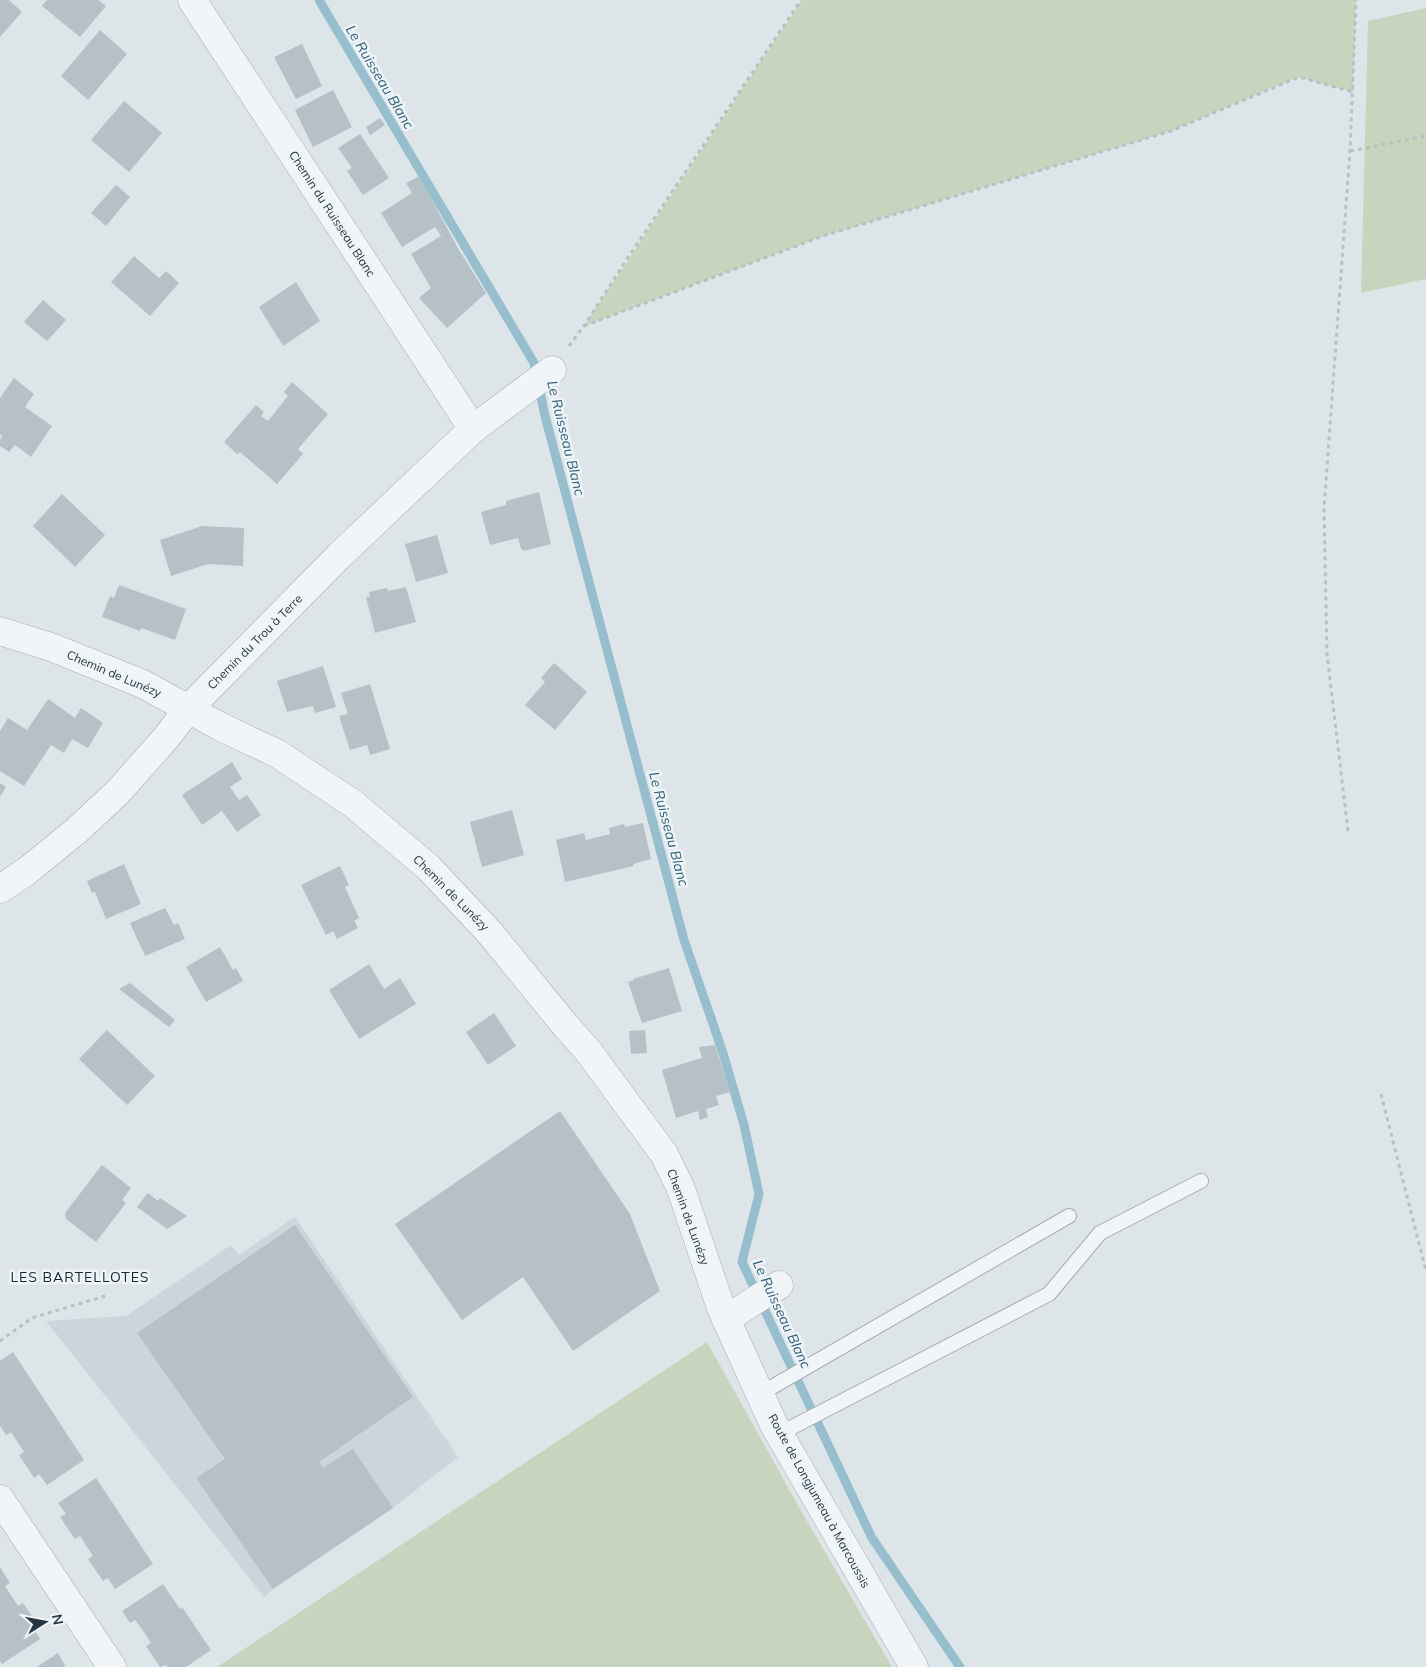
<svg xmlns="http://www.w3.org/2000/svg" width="1426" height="1667" viewBox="0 0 1426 1667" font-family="Mulish,sans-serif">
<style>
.built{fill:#ccd5db}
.green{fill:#c9d4bf}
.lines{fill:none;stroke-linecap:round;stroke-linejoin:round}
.stream{stroke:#96becd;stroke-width:9}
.building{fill:#b5c0c7}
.lane-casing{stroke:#a3adb4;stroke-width:16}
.street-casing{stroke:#a3adb4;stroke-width:29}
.path{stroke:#b8c0c4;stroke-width:3;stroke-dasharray:4 4;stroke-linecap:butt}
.lane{stroke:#f1f5f7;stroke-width:14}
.street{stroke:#f1f5f7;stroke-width:28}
.labels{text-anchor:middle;stroke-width:5;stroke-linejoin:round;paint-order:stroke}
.street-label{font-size:12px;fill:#263742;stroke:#eef4f7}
.water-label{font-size:14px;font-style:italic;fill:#2d6179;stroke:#eef4f7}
.neighbourhood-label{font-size:14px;letter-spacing:1px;fill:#182732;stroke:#eef4f7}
</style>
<rect width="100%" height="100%" fill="#dee5e9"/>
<!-- built -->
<path class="built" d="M 295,1217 L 458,1457 L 393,1508 L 273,1589 L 264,1597 L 46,1321 L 126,1316 L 231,1245 L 239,1255 Z"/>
<!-- green -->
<g class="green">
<path d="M 802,0 L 1356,0 L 1353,92 L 1298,77 L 1171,131 L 823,236 L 584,326 Z"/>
<path d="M 1426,8 L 1426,279 L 1361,293 L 1368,21 Z"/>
<path d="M 707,1342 L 800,1509 L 892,1667 L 217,1667 Z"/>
</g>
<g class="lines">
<!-- stream -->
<path class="stream" d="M 319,0 L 534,363 L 545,416 L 684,940 L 723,1053 L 744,1125 L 759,1194 L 742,1262 L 872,1538 L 960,1667"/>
</g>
<!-- building -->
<g class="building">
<path d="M 0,0 L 9,0 L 22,12 L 0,37 Z"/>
<path d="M 47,0 L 98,0 L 106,6 L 80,37 L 42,6 Z"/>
<path d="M 100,30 L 127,54 L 88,100 L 61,76 Z"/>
<path d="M 302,44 L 322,86 L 296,99 L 274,57 Z"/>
<path d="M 333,90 L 352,127 L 313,147 L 295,110 Z"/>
<path d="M 124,101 L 162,133 L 129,172 L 91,140 Z"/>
<path d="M 380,118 L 385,125 L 370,135 L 366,127 Z"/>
<path d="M 360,134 L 389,178 L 363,195 L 347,171 L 352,168 L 338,148 Z"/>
<path d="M 419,176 L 459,250 L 486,293 L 447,328 L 419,298 L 431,288 L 411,254 L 441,236 L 435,227 L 402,247 L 381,213 L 412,193 L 406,183 Z"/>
<path d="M 116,185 L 130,197 L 106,226 L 91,213 Z"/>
<path d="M 134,256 L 159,278 L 166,271 L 179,283 L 150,316 L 111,282 Z"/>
<path d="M 296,282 L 320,321 L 283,346 L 259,307 Z"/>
<path d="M 43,300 L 66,320 L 47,341 L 24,322 Z"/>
<path d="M 14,378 L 34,394 L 25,407 L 52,426 L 31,457 L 15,445 L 9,452 L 0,446 L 0,440 L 2,436 L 0,434 L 0,398 Z"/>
<path d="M 292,382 L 328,414 L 298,449 L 303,454 L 277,484 L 240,452 L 237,454 L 224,442 L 256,405 L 264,412 L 261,416 L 268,421 L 288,396 L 284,392 Z"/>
<path d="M 539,492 L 551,544 L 524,551 L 521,549 L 518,538 L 490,545 L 481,512 L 506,505 L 506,501 Z"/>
<path d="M 62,494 L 105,535 L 75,567 L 33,526 Z"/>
<path d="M 202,526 L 244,528 L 243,566 L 208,564 L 171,576 L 160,540 Z"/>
<path d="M 437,535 L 448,573 L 416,582 L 405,544 Z"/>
<path d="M 119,585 L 186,609 L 175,640 L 141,628 L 140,631 L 102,617 L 110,596 L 114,598 Z"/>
<path d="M 406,587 L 416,622 L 375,633 L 366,597 L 370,597 L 369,592 L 387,588 L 388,591 Z"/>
<path d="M 554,663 L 587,692 L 555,730 L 525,705 L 545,682 L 541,678 Z"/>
<path d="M 323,666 L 336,707 L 315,713 L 313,706 L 287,712 L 277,681 Z"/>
<path d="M 370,684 L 390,749 L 370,755 L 367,745 L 350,750 L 339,716 L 348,714 L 341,693 Z"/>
<path d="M 48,699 L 75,718 L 81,708 L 103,723 L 88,748 L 72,739 L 64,753 L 51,745 L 24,786 L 0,771 L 0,731 L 8,718 L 27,730 Z"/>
<path d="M 232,762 L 242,779 L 230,787 L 239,800 L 247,795 L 261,815 L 237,832 L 222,811 L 202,825 L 182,795 Z"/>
<path d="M 0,783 L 6,787 L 0,797 Z"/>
<path d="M 512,810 L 524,855 L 482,867 L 470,822 Z"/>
<path d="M 643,823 L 651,859 L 633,864 L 634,866 L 565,882 L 556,840 L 584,833 L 586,840 L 610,834 L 609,828 L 624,824 L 625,827 Z"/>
<path d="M 124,864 L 141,904 L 106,919 L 95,892 L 92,893 L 87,881 Z"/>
<path d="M 340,866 L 349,885 L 345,887 L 359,918 L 354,921 L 358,928 L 337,939 L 333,931 L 326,935 L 301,885 Z"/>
<path d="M 165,908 L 174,925 L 178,923 L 185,939 L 145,956 L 130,923 Z"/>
<path d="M 220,947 L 233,970 L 236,968 L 243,981 L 206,1002 L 186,967 Z"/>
<path d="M 369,964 L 384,989 L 400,978 L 416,1004 L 359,1039 L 329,990 Z"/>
<path d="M 669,968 L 682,1011 L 642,1023 L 628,982 L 634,980 L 633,979 Z"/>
<path d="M 130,983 L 175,1020 L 169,1027 L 119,989 Z"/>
<path d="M 494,1013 L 516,1046 L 488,1065 L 466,1032 Z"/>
<path d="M 107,1030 L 155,1076 L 127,1105 L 79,1059 Z"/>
<path d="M 645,1030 L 647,1053 L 631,1054 L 629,1031 Z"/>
<path d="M 715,1045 L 730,1092 L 716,1096 L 719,1105 L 706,1109 L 708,1117 L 700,1120 L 698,1111 L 676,1118 L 662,1070 L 702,1058 L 699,1047 Z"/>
<path d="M 560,1111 L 630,1214 L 660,1291 L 573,1351 L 523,1277 L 462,1320 L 395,1224 Z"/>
<path d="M 102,1165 L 131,1188 L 122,1200 L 126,1203 L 96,1242 L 66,1219 L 65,1213 Z"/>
<path d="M 148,1193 L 158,1201 L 160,1198 L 187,1216 L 167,1229 L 137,1207 Z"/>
<path d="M 295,1225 L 413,1397 L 319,1462 L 323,1468 L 353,1449 L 393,1508 L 273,1589 L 196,1478 L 225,1459 L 137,1333 Z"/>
<path d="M 13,1352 L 84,1460 L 47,1485 L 39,1474 L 34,1478 L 27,1467 L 19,1455 L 24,1452 L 11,1432 L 6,1435 L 0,1426 L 0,1361 Z"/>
<path d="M 96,1478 L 153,1564 L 115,1589 L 108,1578 L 103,1581 L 88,1559 L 93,1556 L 80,1536 L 75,1539 L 60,1517 L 66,1514 L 58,1503 Z"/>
<path d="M 0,1567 L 10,1583 L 5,1586 L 18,1606 L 23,1603 L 38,1625 L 33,1628 L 40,1639 L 2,1664 L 0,1661 Z"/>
<path d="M 163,1584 L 180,1609 L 182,1607 L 211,1650 L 186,1667 L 167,1667 L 166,1665 L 160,1667 L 146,1646 L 151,1643 L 144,1632 L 135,1620 L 130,1623 L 122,1611 Z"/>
<path d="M 58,1653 L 65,1665 L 63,1667 L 37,1667 Z"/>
</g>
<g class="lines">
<defs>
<g id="lane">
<path d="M 760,1394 L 1069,1216"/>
<path d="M 779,1434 L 1049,1294 L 1100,1233 L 1201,1181"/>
</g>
<g id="street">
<path d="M 192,0 L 473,429"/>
<path d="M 0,631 L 51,647 L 143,684 L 221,727 L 278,754 L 352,803 L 428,867 L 490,933 L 565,1025 L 588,1051 L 664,1154 L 681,1189 L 721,1308 L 774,1425 L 914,1667"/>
<path d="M 0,889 L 27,871 L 76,831 L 117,793 L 165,739 L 189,708 L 340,555 L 473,429 L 552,370"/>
<path d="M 726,1319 L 779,1285"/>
<path d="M 0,1499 L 112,1667"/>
</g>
</defs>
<!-- lane casing -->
<use href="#lane" class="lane-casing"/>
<!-- street casing -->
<use href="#street" class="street-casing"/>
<!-- path -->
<g class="path">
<path d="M 1350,151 L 1426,136"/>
<path d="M 584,326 L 823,236 L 1171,131 L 1299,77 L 1353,92"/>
<path d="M 569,346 L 584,326 L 625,262 L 801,0"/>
<path d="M 1348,831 L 1327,654 L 1324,508 L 1350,151 L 1356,0"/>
<path d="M 1381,1094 L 1426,1271"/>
<path d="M 0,1341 L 32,1318 L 105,1296"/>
</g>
<!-- lane -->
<use href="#lane" class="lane"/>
<!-- street -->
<use href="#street" class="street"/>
</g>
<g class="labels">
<!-- street labels -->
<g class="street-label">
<text transform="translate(332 214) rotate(57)" y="4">Chemin du Ruisseau Blanc</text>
<text transform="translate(255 642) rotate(-45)" y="4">Chemin du Trou à Terre</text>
<text transform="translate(114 674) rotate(23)" y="4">Chemin de Lunézy</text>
<text transform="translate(451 893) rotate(45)" y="4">Chemin de Lunézy</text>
<text transform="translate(688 1217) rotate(70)" y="4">Chemin de Lunézy</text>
<text transform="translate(819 1501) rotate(61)" y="4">Route de Longjumeau à Marcoussis</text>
</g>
<!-- water labels -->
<g class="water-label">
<text transform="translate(380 77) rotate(59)" y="5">Le Ruisseau Blanc</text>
<text transform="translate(566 438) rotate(76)" y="5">Le Ruisseau Blanc</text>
<text transform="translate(669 829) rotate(75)" y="5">Le Ruisseau Blanc</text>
<text transform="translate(782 1314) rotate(65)" y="5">Le Ruisseau Blanc</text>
</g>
<!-- neighbourhood labels -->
<g class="neighbourhood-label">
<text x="80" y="1282">LES BARTELLOTES</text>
</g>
</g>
<!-- north arrow -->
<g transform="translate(45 1622) rotate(79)" stroke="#eef4f7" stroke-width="4" paint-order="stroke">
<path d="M0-4L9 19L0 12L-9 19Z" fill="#263742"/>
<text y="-8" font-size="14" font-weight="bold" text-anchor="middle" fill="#263742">N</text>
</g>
</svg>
